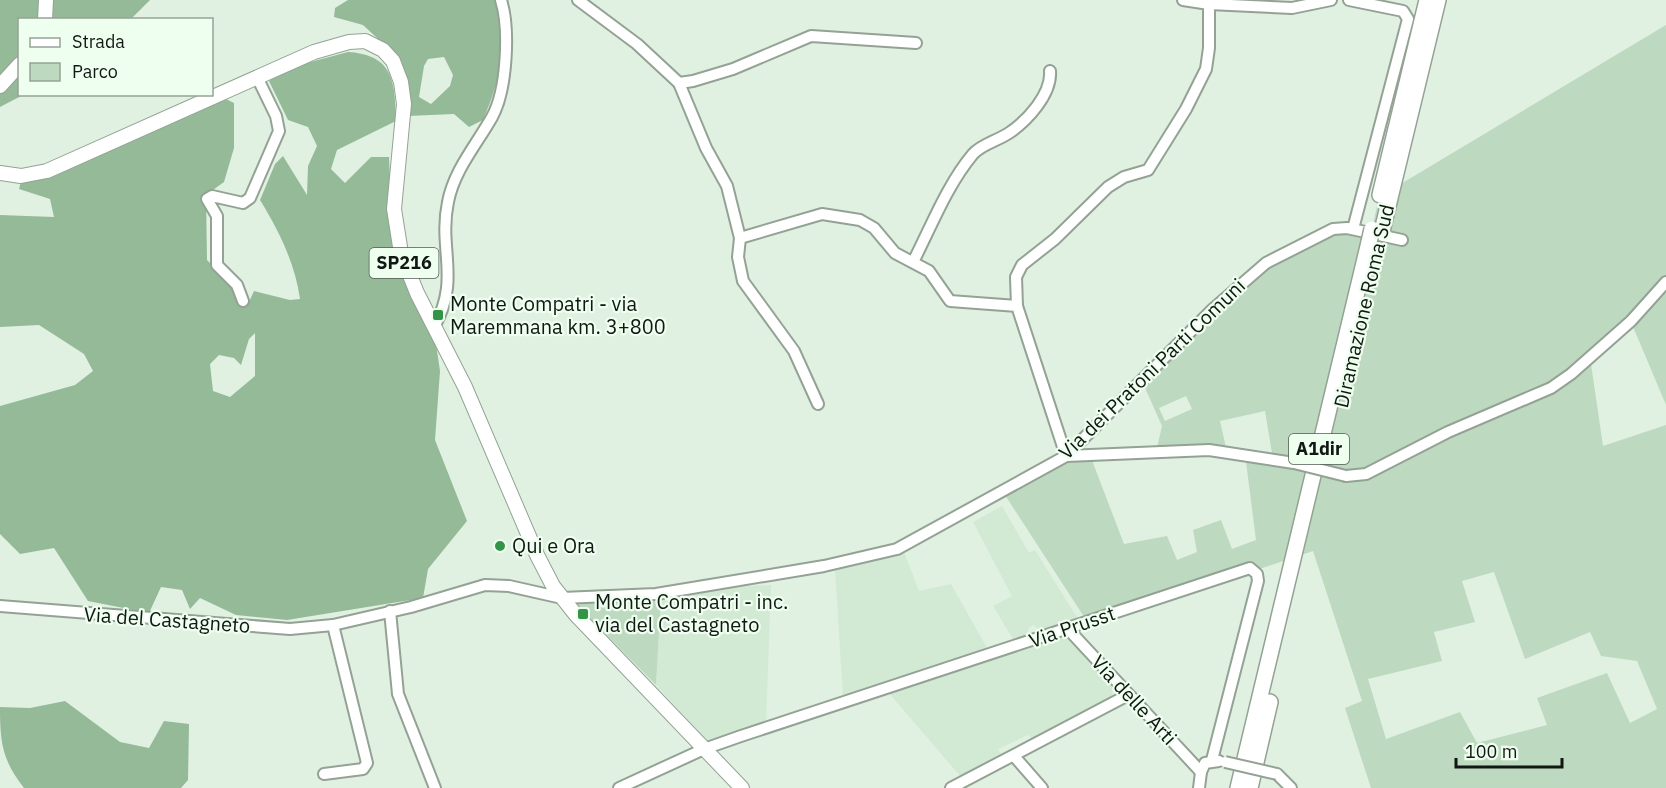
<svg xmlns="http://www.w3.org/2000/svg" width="1666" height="788" viewBox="0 0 1666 788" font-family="'IBM Plex Sans',sans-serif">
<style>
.built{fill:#d2e9d4}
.green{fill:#bdd9bf;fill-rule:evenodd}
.forest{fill:#94ba98;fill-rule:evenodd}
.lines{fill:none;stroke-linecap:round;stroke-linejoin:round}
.minor-casing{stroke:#93a294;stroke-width:14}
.major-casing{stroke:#93a294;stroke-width:16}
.highway-casing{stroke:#93a294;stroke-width:18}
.minor{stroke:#fff;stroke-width:10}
.major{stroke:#fff;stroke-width:14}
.highway{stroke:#fff;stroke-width:15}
.minor-bridge-casing{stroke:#93a294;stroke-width:14;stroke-linecap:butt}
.highway-bridge-casing{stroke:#93a294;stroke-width:18;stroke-linecap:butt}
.minor-bridge{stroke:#fff;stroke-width:10}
.highway-bridge{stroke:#fff;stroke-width:15}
.poi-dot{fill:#339448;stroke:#eefeef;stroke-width:2}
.labels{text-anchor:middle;stroke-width:4.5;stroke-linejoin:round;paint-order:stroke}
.shield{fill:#eefeef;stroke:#535c54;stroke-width:1.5}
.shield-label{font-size:18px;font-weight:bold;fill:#111712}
.poi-label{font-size:20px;fill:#111712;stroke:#eefeef;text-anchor:start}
.street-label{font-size:20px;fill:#111712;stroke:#eefeef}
</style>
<rect width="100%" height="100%" fill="#e0f1e2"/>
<!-- built -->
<g class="built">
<path d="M 1002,506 L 1029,553 L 1035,550 L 1078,619 L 1040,631 L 1034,625 L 1029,627 L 1027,634 L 1013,639 L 993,606 L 1012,596 L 973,522 Z"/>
<path d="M 904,552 L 919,591 L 951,584 L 987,648 L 843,697 L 835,569 Z"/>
<path d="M 744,584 L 748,586 L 771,585 L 766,722 L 707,740 L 656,685 L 661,597 Z"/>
<path d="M 1065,636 L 1113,686 L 1112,696 L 1034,740 L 1028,735 L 998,749 L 1002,755 L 961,777 L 889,693 Z"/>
</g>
<!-- green -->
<g class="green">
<path d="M 1666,25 L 1666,405 L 1631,322 L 1590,357 L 1603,446 L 1666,425 L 1666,788 L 1371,788 L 1345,708 L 1362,701 L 1313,551 L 1090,626 L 1003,492 L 1066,456 L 1090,455 L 1124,544 L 1167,536 L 1177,560 L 1197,552 L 1193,530 L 1221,520 L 1232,549 L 1256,540 L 1245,454 L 1273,459 L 1265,411 L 1220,421 L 1227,452 L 1156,452 L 1162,426 L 1142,381 L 1249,276 L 1325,232 L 1372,229 L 1379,197 ZM 1186,396 L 1192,409 L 1165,421 L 1159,408 ZM 1494,572 L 1525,659 L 1590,632 L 1601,656 L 1637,661 L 1657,709 L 1630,723 L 1607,673 L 1537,698 L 1547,725 L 1477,743 L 1460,712 L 1386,739 L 1368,679 L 1442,661 L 1434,632 L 1475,622 L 1462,581 Z"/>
<path d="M 661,597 L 656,685 L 575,603 L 579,599 Z"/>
</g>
<!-- forest -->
<g class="forest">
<path d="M 0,0 L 150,0 L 131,19 L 20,20 L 20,94 L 23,95 L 0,107 Z"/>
<path d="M 348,0 L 498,0 C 504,50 503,74 483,120 L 469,127 L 454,114 L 408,116 L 388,48 L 363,25 L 334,17 L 335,8 ZM 444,57 L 453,75 L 450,86 L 431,104 L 419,97 L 424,66 L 428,59 Z"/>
<path d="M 348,52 C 394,55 395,82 396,121 L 337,150 L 331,169 L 345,183 L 371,157 L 389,157 L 393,253 L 436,344 L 440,371 L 435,440 L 467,521 L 428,569 L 423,598 L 287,620 L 236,615 L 200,598 L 190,609 L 182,590 L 161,587 L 149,613 L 88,601 L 54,548 L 20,554 L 0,534 L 0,406 L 75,385 L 93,371 L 84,354 L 39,325 L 0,327 L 0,215 L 54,217 L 50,199 L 19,189 L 21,181 L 43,179 L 224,98 L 234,103 L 234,148 L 224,182 L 206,195 L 207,260 L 249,302 L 254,291 L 290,300 L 300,299 C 295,263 279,231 260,200 L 275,164 L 283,156 L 307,195 L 308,166 L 317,146 L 308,127 L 288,120 L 269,81 L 288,68 ZM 255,333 L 255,376 L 230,397 L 213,391 L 210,364 L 219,355 L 234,358 L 241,365 L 249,339 Z"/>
<path d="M 65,701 L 120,742 L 149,748 L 164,721 L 189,724 L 188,780 L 181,788 L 24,788 C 2,760 0,742 0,707 L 30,708 Z"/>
</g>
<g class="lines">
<defs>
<g id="minor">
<path d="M 578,0 L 637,44 L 679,83 L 706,148 L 727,186 L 740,238 L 738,257 L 743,281 L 794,351 L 818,404"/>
<path d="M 1349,0 L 1403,11 L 1408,19 L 1353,229"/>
<path d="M 1209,4 L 1292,8 L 1331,0"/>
<path d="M 679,83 L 693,81 L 733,69 L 811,36 L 916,43"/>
<path d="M 740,238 L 822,214 L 860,220 L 874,228 L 895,253 L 929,271 L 950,301 L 1017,306 L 1066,456"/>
<path d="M 913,262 C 931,227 947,185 973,154 C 982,144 997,141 1009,133 C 1027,121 1052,94 1050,71"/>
<path d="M 243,301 L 237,285 L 217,265 L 217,216 L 207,199 L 212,196 L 243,203 L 250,198 L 279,131 L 276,116 L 257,77"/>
<path d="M 1017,306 L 1016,277 L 1022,265 L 1055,239 L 1108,187 L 1124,177 L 1148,170 L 1186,109 L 1206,69 L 1209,48 L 1209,4 L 1183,0"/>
<path d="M 434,327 C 461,279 438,249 448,202 C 454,170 477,144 492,117 C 507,90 510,29 501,0"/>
<path d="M 1066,456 L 1209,450 L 1294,463"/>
<path d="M 1346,476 L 1366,474 L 1448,432 L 1551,388 L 1571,374 L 1631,321 L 1666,282"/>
<path d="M 0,606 L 290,629 L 333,625 L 411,607 L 485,585 L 509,586 L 562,598 L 656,594 L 824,566 L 897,549 L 1066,456 L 1213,309 L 1266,263 L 1333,229 L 1347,228 L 1402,240"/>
<path d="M 390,611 L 398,694 L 435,788"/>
<path d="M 1068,629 L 1201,772"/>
<path d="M 1014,756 L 1042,788"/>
<path d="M 324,774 L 363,769 L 367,763 L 333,625"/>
<path d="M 1277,774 L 1291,788"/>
<path d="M 619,788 L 704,749 L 741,736 L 1250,568 L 1257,574 L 1258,581 L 1212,760"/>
<path d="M 951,788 L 1128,695"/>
<path d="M 1199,788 L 1201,772 L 1205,763 L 1219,761"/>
</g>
<g id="major">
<path d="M 45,20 L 46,0"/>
<path d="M 0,86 L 20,64"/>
<path d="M 0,173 L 21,176 L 47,171 L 314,52 L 349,42 L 365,41 L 383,50 L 393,61 L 401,82 L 404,104 L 394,209 L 401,253 L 417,293 L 465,387 L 537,555 L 553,586 L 576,615 L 742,788"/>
</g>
<g id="highway">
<path d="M 1380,195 L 1427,0"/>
<path d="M 1382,231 L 1438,0"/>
<path d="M 1238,788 L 1369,242"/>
<path d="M 1250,788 L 1270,702"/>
</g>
</defs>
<!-- minor casing -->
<use href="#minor" class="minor-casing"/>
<!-- major casing -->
<use href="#major" class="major-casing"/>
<!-- highway casing -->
<use href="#highway" class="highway-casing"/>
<!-- minor -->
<use href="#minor" class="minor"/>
<!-- major -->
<use href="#major" class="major"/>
<!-- highway -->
<use href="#highway" class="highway"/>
<defs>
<g id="minor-bridge">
<path d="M 1294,463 L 1346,476"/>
<path d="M 1225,762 L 1277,774"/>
</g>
<path id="highway-bridge" d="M 1369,242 L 1372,229"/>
</defs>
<!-- minor-bridge casing -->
<use href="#minor-bridge" class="minor-bridge-casing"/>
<!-- highway-bridge casing -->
<use href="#highway-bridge" class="highway-bridge-casing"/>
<!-- minor-bridge -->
<use href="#minor-bridge" class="minor-bridge"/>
<!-- highway-bridge -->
<use href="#highway-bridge" class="highway-bridge"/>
</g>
<!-- markers -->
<g class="poi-dot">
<rect x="432" y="309" width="12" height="12" rx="3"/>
<circle cx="500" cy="546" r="6"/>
<rect x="577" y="608" width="12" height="12" rx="3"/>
</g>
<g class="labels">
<!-- shield labels -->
<g class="shield">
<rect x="369.5" y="248" width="69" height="30" rx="4.5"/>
<rect x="1289" y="434" width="60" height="30" rx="4.5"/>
</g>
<g class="shield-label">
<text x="404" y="269">SP216</text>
<text x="1319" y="455">A1dir</text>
</g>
<!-- poi labels -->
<g class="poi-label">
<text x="450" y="311">Monte Compatri - via<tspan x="450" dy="23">Maremmana km. 3+800</tspan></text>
<text x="512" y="553">Qui e Ora</text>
<text x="595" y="609">Monte Compatri - inc.<tspan x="595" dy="23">via del Castagneto</tspan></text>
</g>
<!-- street labels -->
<g class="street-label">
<text transform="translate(1364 306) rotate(-77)" y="7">Diramazione Roma Sud</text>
<text transform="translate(1152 369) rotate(-44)" y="7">Via dei Pratoni Parti Comuni</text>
<text transform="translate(167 620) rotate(4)" y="7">Via del Castagneto</text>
<text transform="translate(1072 627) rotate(-19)" y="7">Via Prusst</text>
<text transform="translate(1134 700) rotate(47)" y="7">Via delle Arti</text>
</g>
</g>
<!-- legend -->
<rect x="18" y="18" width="195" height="78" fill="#eefeef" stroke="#96a297" stroke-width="1.5"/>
<rect x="30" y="38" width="30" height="9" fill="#ffffff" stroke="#96a297" stroke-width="1.5"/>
<text x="72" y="48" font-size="18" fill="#111712">Strada</text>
<rect x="30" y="63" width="30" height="18" fill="#bdd9bf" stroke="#96a297" stroke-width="1.5"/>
<text x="72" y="78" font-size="18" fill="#111712">Parco</text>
<!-- scale -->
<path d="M1456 758v9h106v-9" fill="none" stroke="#111712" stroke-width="3"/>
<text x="1465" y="758" font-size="18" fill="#111712" stroke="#eefeef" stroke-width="4.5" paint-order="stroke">100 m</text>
</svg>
